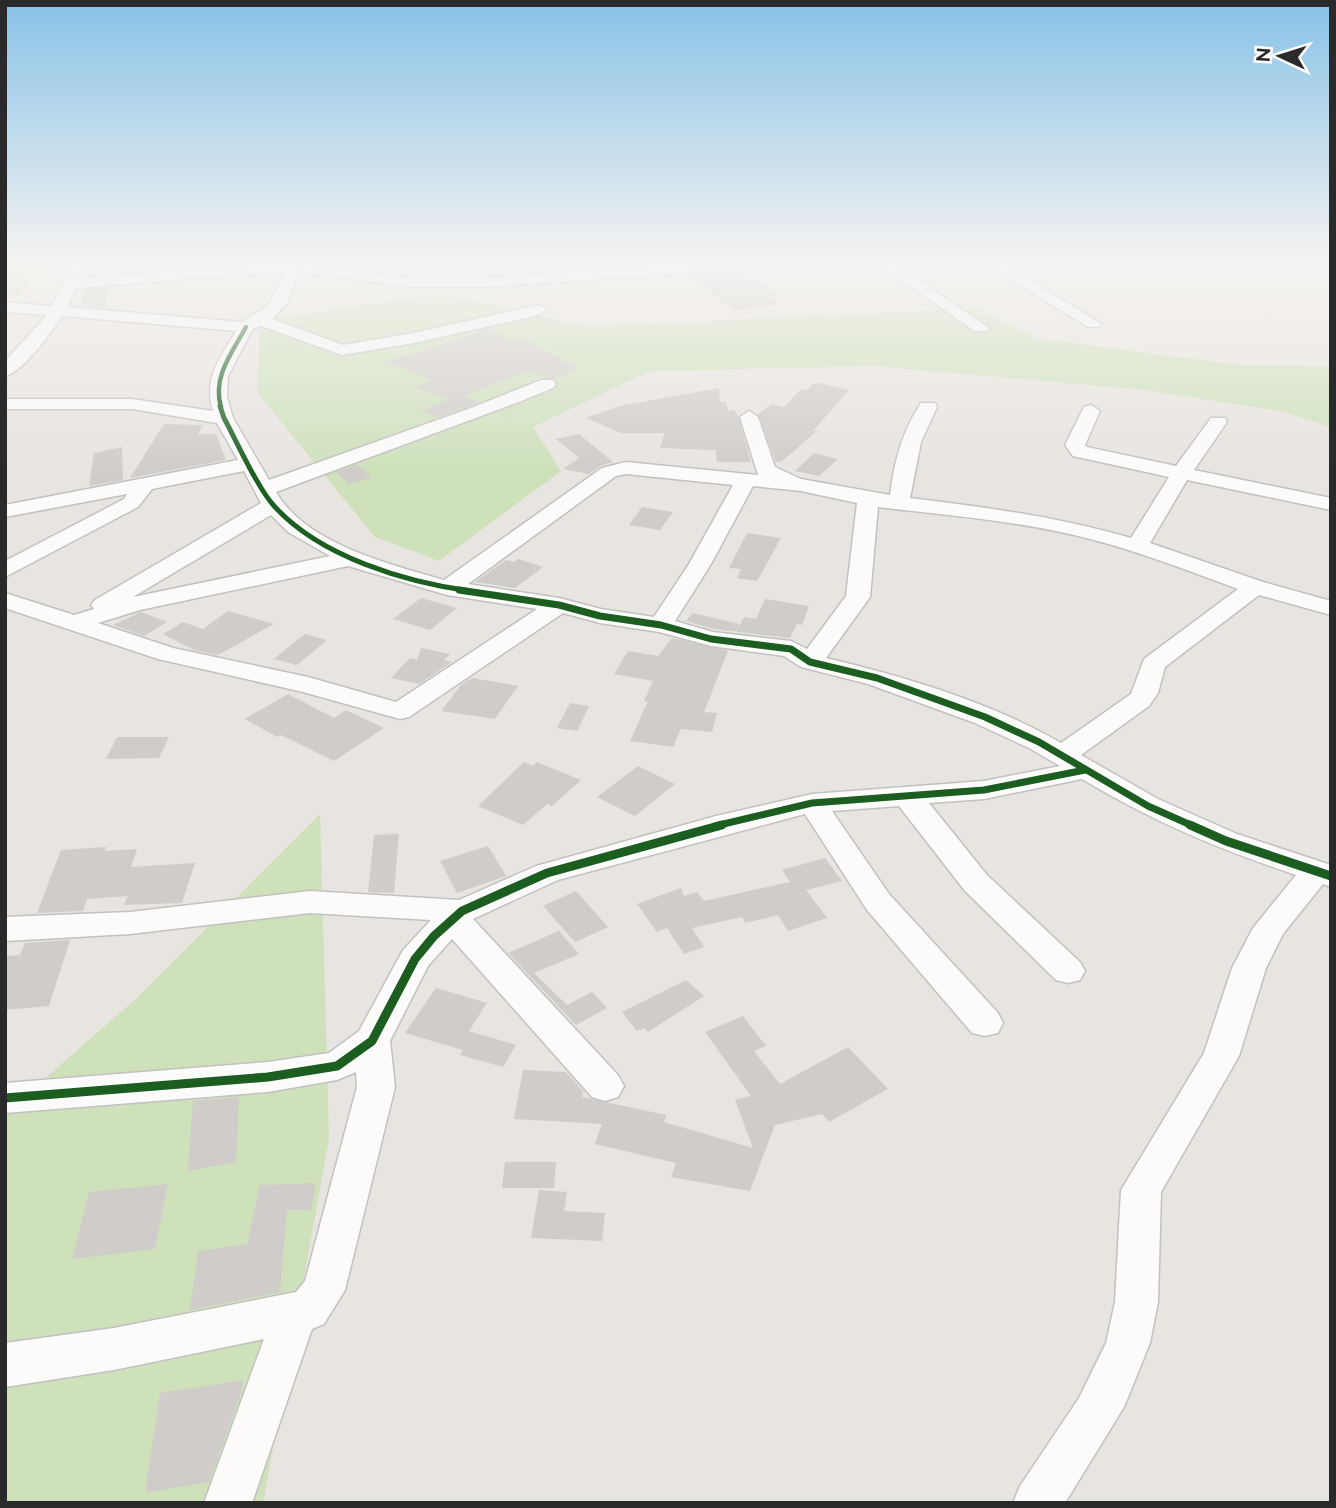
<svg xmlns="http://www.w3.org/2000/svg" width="1336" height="1508" viewBox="0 0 1336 1508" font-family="Raleway,sans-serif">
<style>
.green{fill:#cee1bb}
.building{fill:#cfccc9}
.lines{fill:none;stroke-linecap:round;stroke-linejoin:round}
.street-casing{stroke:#c2c1c1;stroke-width:3}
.street{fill:#fcfbfa;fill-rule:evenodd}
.cycleway-far3-casing{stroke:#fff;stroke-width:7}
.cycleway-far2-casing{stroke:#fff;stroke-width:9}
.cycleway-far1-casing{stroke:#fff;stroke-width:11}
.cycleway-casing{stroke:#fff;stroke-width:13}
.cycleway-far3{stroke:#1b5e20;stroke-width:4.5}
.cycleway-far2{stroke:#1b5e20;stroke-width:5}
.cycleway-far1{stroke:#1b5e20;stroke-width:7}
.cycleway{stroke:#1b5e20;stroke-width:9}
</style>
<rect width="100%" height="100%" fill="#e8e4e0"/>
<!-- green -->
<g class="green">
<path d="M 5,262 L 40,262 L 21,296 L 5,295 Z"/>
<path d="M 443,294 L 587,327 L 977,308 L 1035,338 L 1241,365 L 1331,367 L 1331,427 L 1284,412 L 1146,390 L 874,366 L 650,371 L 533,427 L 561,471 L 439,561 L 375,537 L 257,392 L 260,320 Z"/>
<path d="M 320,814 L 329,1139 L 263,1503 L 5,1503 L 5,1113 L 136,999 Z"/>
</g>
<!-- building -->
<g class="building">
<path d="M 739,269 L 751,280 L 757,279 L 778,296 L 770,297 L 781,304 L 735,310 L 686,274 Z"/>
<path d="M 108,288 L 106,308 L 82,306 L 83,290 Z"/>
<path d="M 489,329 L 509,340 L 521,337 L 578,368 L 555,379 L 528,371 L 463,396 L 480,402 L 438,417 L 421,411 L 449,399 L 414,387 L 432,380 L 386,362 Z"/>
<path d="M 820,383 L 849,390 L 813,431 L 817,431 L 781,462 L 776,462 L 758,414 L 772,404 L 784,407 L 801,389 L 807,390 L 812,384 Z"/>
<path d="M 719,388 L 720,402 L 726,402 L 728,411 L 734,410 L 738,416 L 751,462 L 717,462 L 716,450 L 660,448 L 665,433 L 621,433 L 586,418 L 619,406 Z"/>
<path d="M 164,424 L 203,425 L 198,434 L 216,434 L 226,460 L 130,478 Z"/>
<path d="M 579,434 L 613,462 L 600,466 L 589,474 L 563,469 L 579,458 L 556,439 Z"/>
<path d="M 122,447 L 123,480 L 89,486 L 94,453 Z"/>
<path d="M 814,453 L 838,459 L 819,476 L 795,471 Z"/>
<path d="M 357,465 L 372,478 L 348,484 L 336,472 Z"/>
<path d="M 642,507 L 673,512 L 660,530 L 629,525 Z"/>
<path d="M 747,533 L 781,538 L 757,581 L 737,578 L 741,569 L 729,568 Z"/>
<path d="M 518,559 L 543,567 L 515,588 L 475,582 L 506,560 L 514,562 Z"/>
<path d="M 421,598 L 457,608 L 430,630 L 393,619 Z"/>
<path d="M 765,599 L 809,606 L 802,625 L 797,624 L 790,638 L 714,629 L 686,621 L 693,613 L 739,624 L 736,632 L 744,617 L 756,619 Z"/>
<path d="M 228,611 L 274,624 L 218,655 L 194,650 L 163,634 L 183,622 L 203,629 Z"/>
<path d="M 141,612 L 167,622 L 144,636 L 113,625 Z"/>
<path d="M 305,634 L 327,640 L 297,665 L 274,659 Z"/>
<path d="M 672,638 L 728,651 L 704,712 L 717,713 L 712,732 L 681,729 L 673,747 L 630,741 L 648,701 L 644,701 L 653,681 L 614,674 L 628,651 L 658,656 Z"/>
<path d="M 421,648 L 450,654 L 444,660 L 452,662 L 419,684 L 391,678 L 410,658 L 417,660 Z"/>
<path d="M 472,678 L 518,686 L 495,719 L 441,711 L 461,685 Z"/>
<path d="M 288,694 L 334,718 L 346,710 L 384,728 L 334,761 L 281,735 L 277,737 L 245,719 Z"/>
<path d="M 570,703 L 589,706 L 577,731 L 557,728 Z"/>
<path d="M 117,737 L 169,737 L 159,758 L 106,759 Z"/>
<path d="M 524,762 L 533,766 L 537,762 L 581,780 L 552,806 L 547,804 L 523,825 L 478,806 Z"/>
<path d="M 638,766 L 675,784 L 635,816 L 597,797 Z"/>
<path d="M 399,834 L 394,893 L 368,892 L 374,835 Z"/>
<path d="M 488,846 L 506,876 L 457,893 L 440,861 Z"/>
<path d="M 106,847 L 105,851 L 137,849 L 131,867 L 195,863 L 182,903 L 124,905 L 128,896 L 87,899 L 83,911 L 37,913 L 61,850 Z"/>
<path d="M 825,858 L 842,881 L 806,890 L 827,918 L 788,931 L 778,915 L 745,923 L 742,917 L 692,928 L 704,947 L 684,954 L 667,928 L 657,932 L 637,904 L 681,888 L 684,896 L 697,892 L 704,901 L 790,882 L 782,870 Z"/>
<path d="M 576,891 L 608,927 L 575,942 L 543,906 Z"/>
<path d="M 559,931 L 579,954 L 534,973 L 567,1005 L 592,992 L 607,1008 L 576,1025 L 508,953 Z"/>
<path d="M 70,940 L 49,1006 L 5,1010 L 5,956 L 20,955 L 25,943 Z"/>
<path d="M 686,980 L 704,996 L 648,1032 L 645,1028 L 637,1031 L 622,1012 Z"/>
<path d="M 436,988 L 487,1003 L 469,1031 L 516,1045 L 503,1067 L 460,1055 L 463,1050 L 405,1033 Z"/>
<path d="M 743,1016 L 766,1046 L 754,1051 L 780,1084 L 848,1047 L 888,1089 L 829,1122 L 822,1114 L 775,1125 L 750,1191 L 671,1177 L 676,1163 L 595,1144 L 602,1124 L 514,1119 L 523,1070 L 566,1072 L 583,1091 L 582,1097 L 666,1115 L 664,1122 L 753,1148 L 735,1100 L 751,1096 L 705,1032 Z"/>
<path d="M 239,1097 L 236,1162 L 188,1171 L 193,1101 Z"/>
<path d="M 505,1162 L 556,1162 L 554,1188 L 502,1188 Z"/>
<path d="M 316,1183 L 311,1210 L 287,1210 L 280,1292 L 190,1310 L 198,1251 L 247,1244 L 260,1185 Z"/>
<path d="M 168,1184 L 155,1249 L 72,1259 L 89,1192 Z"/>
<path d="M 539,1190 L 567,1192 L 564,1211 L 605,1213 L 602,1241 L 531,1238 Z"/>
<path d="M 243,1380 L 242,1391 L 209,1482 L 145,1493 L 160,1393 Z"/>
</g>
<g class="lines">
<defs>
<g id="street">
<path d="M 68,262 L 82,262 L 79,279 L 285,262 L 412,279 L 485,279 L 690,262 L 734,262 L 727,266 L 657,275 L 485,287 L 412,287 L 299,271 L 287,303 L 272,319 L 343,345 L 414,333 L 539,305 L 547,310 L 539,315 L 414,343 L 342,355 L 261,326 L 252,330 L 228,376 L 227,397 L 233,418 L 269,480 L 471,408 L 541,380 L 553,380 L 556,384 L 553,388 L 519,402 L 276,492 C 306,544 389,564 444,580 L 602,468 L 626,462 L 758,475 L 740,417 L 749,411 L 758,417 L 775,467 L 801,479 L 890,495 C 894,462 902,431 921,403 L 935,403 L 937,407 L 921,442 L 910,498 C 985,507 1058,517 1131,538 L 1169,477 L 1073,456 L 1065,445 L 1084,407 L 1091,405 L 1100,411 L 1085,445 L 1087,447 L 1176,466 L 1211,418 L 1225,418 L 1227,422 L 1194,470 L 1331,498 L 1331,510 L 1187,480 L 1150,543 L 1263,582 L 1331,601 L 1331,615 L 1259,595 L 1165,667 L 1158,693 L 1149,706 L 1081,755 L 1158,799 L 1237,834 L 1331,865 L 1331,887 L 1323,884 L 1283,934 L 1266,968 L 1239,1056 L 1161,1192 L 1158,1302 L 1150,1343 L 1124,1407 L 1065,1503 L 1013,1503 L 1020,1486 L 1079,1398 L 1106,1343 L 1115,1302 L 1121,1190 L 1204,1053 L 1232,968 L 1253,928 L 1296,875 C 1216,848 1154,822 1082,779 L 984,799 L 929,803 L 987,875 L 1080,962 L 1085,971 L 1080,980 L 1068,983 L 1056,980 L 965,891 L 899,806 L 832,811 L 889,894 L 998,1013 L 1003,1023 L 998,1033 L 985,1036 L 972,1033 L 867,910 L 805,814 L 558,880 L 473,919 L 618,1075 L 624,1086 L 618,1097 L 605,1101 L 592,1097 L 452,939 L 428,966 L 390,1041 L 395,1087 L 345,1290 L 324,1324 L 312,1329 L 252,1503 L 204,1503 L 264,1339 L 114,1370 L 5,1387 L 5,1343 L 114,1328 L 296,1292 L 305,1281 L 357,1087 L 356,1072 L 337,1080 L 268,1092 L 5,1113 L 5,1083 L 268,1062 L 329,1053 L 359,1031 L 403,950 L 431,920 L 310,913 L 130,934 L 5,941 L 5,917 L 130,912 L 310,891 L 459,900 L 536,866 L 716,816 L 812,794 L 984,781 L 1060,766 L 1029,748 L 975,723 L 868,684 L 801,667 L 784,656 L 711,646 L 659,632 L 600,623 L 563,613 L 409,717 L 400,719 L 303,692 L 158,659 L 5,608 L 5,593 L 74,615 L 94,609 L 91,605 L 95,600 L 261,503 L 244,471 L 152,489 L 138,507 L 5,577 L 5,561 L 124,499 L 127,494 L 5,517 L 5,505 L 238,460 L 217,423 L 132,409 L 5,409 L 5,399 L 132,399 L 213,411 C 203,377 220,359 236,331 L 62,316 C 52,332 23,372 5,376 L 5,361 L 47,315 L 5,312 L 5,302 L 52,306 L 65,278 ZM 285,271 L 269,305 L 243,322 L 67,307 L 76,288 ZM 626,474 L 733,485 L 689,564 L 654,617 L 601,609 L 559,598 L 468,584 L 616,476 ZM 753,486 L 801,491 L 857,503 L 846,596 L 807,649 L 791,641 L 713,632 L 675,621 L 711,564 ZM 878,507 C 944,515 1010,520 1074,535 C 1130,548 1184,569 1238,589 L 1144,659 L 1131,694 L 1061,743 C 990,702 906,677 826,658 L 870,597 ZM 271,515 L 288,532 L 330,556 L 133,597 ZM 348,566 L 447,595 L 537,609 L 396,702 L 308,677 L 173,648 L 98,623 L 140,610 Z"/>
<path d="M 875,262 L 892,262 L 989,328 L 987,331 L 975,331 Z"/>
<path d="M 982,262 L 1000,262 L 1102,324 L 1100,327 L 1088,327 Z"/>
</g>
</defs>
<!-- street casing -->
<use href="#street" class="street-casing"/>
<!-- street -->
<use href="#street" class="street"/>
<defs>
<path id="cycleway-far3" d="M 221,407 C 212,377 232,353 246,327"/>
<path id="cycleway-far2" d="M 220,406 L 224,418 C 237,442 258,489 275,507 C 321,557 405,582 470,591"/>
<g id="cycleway-far1">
<path d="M 459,590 L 559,605 L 600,616 L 661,625 L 711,639 L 791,649 L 810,662 L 877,678 L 985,717 L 1039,742 L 1148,806 L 1193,826"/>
<path d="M 715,826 L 812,803 L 984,790 L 1085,770"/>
</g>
<g id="cycleway">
<path d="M 1190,825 L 1226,841 L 1331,876"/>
<path d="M 5,1098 L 268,1077 L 337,1066 L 372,1041 L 415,959 L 434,936 L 462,911 L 547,873 L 722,825"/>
</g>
</defs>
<!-- cycleway-far3 casing -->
<use href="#cycleway-far3" class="cycleway-far3-casing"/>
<!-- cycleway-far2 casing -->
<use href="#cycleway-far2" class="cycleway-far2-casing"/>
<!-- cycleway-far1 casing -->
<use href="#cycleway-far1" class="cycleway-far1-casing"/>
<!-- cycleway casing -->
<use href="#cycleway" class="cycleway-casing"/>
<!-- cycleway-far3 -->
<use href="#cycleway-far3" class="cycleway-far3"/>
<!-- cycleway-far2 -->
<use href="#cycleway-far2" class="cycleway-far2"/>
<!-- cycleway-far1 -->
<use href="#cycleway-far1" class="cycleway-far1"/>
<!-- cycleway -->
<use href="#cycleway" class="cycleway"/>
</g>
<!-- sky -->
<linearGradient id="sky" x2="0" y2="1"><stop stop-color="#88c2e7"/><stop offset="0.55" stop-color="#f5f3f1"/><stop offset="1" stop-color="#f5f3f1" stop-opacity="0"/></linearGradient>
<rect width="1336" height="474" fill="url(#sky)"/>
<!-- border -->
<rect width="1336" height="1508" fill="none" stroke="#2a2a2a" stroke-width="14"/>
<!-- north arrow -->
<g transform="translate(1280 56) rotate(274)" stroke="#ffffff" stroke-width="5" paint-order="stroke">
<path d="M0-5L12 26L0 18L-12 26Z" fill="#2a2a2a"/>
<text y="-10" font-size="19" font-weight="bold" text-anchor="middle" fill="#2a2a2a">N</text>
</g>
</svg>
